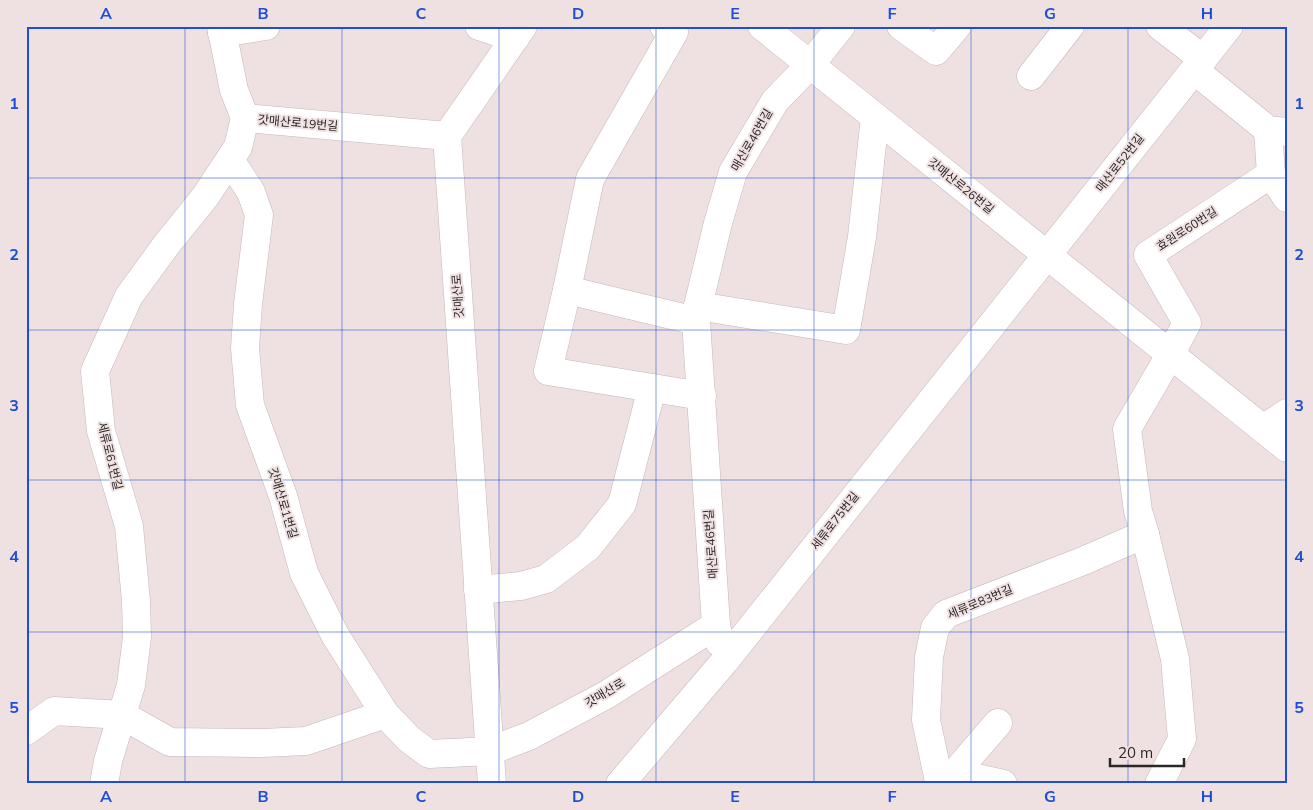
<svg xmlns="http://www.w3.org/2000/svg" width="1313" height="810" viewBox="0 0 1313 810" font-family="Mulish,'Noto Sans KR',sans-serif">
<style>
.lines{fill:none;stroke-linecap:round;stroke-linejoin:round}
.minor-casing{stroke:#c4b7b8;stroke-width:29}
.tertiary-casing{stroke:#c4b7b8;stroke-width:29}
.minor{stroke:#fff;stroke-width:28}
.tertiary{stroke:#fff;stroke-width:28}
.grid{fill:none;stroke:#1d4ed8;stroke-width:1;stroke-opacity:0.55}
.labels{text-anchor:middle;stroke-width:4;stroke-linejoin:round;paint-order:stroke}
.street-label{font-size:12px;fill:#2c2727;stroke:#efe1e2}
.neatline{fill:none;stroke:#1d4ed8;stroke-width:2}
.grid-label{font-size:16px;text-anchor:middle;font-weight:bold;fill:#1d4ed8}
</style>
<rect width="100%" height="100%" fill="#efe1e2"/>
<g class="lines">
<defs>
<g id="minor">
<path d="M 221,26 L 234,90 L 245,118"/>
<path d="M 479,26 L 515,38"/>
<path d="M 664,26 L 674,32 L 590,179 L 567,290 L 548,371 L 702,396"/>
<path d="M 762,26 L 1287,448"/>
<path d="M 901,26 L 936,51 L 957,26"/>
<path d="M 1160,26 L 1203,59"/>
<path d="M 222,33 L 266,26"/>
<path d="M 1194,70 L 1268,130 L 1287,132"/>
<path d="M 1031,76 L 1070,26"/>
<path d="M 245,118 L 447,136"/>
<path d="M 1268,130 L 1271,174 L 1287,198"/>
<path d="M 230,160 L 251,192 L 259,215 L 248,304 L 245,348 L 250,405 L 283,496 L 304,573 L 335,635 L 385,714 L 409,739 L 429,754 L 490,751 L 529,736 L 606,695 L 716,625"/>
<path d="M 567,290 L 696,321"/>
<path d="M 698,306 L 846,330 L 862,237 L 875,117"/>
<path d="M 1263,429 L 1287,413"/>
<path d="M 478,590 L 521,586 L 546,579 L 588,547 L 622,504 L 652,388"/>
<path d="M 720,643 L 716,625 L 696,321 L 698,306 L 718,223 L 733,172 L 775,101 L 810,65 L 841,26"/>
<path d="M 26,731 L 54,711 L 122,715 L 170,742 L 262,743 L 306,741 L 385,714"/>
<path d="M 955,773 L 1003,784"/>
<path d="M 939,781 L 955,773 L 998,723"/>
<path d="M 104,784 L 108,761 L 131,685 L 137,637 L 136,601 L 129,526 L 101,431 L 95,371 L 129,296 L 167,244 L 205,197 L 238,147 L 245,118"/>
<path d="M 620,784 L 724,662 L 1229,26"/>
<path d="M 938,784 L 939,781 L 926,720 L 929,657 L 935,628 L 946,614 L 1083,561 L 1145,534"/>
<path d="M 1159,784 L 1182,739 L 1175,659 L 1145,534 L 1138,511 L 1127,429 L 1170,355 L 1187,323 L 1148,255 L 1271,174"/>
</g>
<path id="tertiary" d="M 492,784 L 447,136 L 523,26"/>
</defs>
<!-- minor casing -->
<use href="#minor" class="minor-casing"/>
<!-- tertiary casing -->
<use href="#tertiary" class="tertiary-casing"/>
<!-- minor -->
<use href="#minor" class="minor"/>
<!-- tertiary -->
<use href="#tertiary" class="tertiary"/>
</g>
<!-- grid -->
<path class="grid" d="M 185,26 L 185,784M 342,26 L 342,784M 499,26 L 499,784M 656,26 L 656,784M 814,26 L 814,784M 971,26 L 971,784M 1128,26 L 1128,784M 26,178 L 1287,178M 26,330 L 1287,330M 26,480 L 1287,480M 26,632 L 1287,632"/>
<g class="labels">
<!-- street labels -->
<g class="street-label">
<text transform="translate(298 123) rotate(5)" y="4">갓매산로19번길</text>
<text transform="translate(752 140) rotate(-60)" y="4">매산로46번길</text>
<text transform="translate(1120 163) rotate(-52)" y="4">매산로52번길</text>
<text transform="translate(961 186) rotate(39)" y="4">갓매산로26번길</text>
<text transform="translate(1187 229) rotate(-33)" y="4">효원로60번길</text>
<text transform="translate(458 296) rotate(-94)" y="4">갓매산로</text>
<text transform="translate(110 456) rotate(76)" y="4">세류로61번길</text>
<text transform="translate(283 503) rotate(73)" y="4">갓매산로1번길</text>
<text transform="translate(835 521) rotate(-52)" y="4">세류로75번길</text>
<text transform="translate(711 544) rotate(-94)" y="4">매산로46번길</text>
<text transform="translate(980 602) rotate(-23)" y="4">세류로83번길</text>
<text transform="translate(605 693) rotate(-31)" y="4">갓매산로</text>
</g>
</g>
<!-- border -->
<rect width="1313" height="810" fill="none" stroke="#efe1e2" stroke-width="55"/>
<!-- scale -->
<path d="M1110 758v8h74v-8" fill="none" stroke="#2c2727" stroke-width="2.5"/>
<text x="1118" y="758" font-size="15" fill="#2c2727" stroke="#efe1e2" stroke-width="4" paint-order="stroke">20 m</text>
<rect x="28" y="28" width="1258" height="754" class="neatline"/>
<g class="grid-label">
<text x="106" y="19">A</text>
<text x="263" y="19">B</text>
<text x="421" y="19">C</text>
<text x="578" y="19">D</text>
<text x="735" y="19">E</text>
<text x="892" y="19">F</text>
<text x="1050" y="19">G</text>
<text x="1207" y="19">H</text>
<text x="14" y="109">1</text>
<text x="1299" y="109">1</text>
<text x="14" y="260">2</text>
<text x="1299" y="260">2</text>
<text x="14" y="411">3</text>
<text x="1299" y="411">3</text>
<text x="14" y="562">4</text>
<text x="1299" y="562">4</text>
<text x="14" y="713">5</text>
<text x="1299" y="713">5</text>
<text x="106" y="802">A</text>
<text x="263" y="802">B</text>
<text x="421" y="802">C</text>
<text x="578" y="802">D</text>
<text x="735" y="802">E</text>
<text x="892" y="802">F</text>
<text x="1050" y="802">G</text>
<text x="1207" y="802">H</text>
</g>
</svg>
